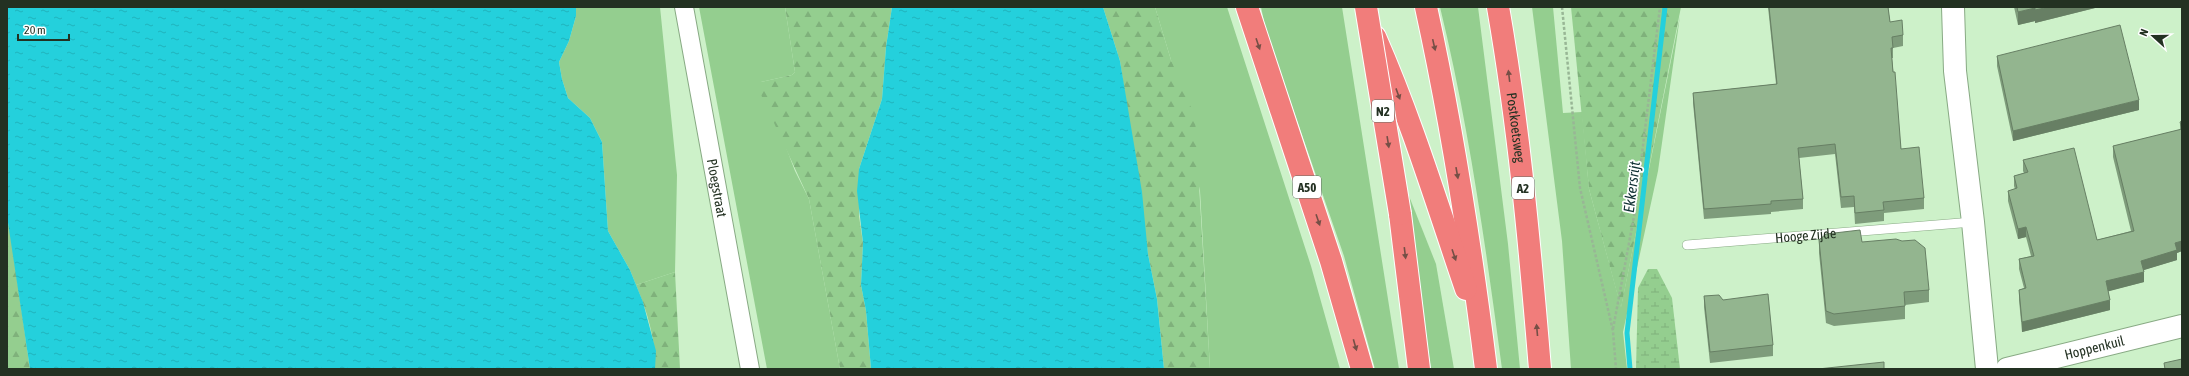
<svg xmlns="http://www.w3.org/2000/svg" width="2189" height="376" viewBox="0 0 2189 376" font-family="'Asap Condensed',sans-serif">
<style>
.green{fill:#94ce8f}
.forest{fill:url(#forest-firs)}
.wetland{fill:url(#wetland-marsh)}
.water{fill:url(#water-ripples)}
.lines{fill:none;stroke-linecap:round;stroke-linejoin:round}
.stream{stroke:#24d0dc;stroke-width:5}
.service-casing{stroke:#88aa84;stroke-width:10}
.minor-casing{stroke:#88aa84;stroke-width:20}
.tertiary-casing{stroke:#88aa84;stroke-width:24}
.motorway-casing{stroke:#fff;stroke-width:24}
.path{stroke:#98b695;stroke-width:2.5;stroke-dasharray:3 2;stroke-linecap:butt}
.service{stroke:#fff;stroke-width:9}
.minor{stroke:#fff;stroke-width:18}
.tertiary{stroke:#fff;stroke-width:22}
.motorway{stroke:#f17d7b;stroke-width:22}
.motorway-bridge-casing{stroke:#fff;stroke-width:24;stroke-linecap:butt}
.motorway-bridge{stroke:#f17d7b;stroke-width:22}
.wall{fill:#7e9c7b}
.shaded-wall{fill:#677f64}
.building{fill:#93b58f;stroke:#677f64}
.oneway{fill:#754f46}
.labels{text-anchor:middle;stroke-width:3.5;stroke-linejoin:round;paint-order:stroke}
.shield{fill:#fff;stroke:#656f64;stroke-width:1}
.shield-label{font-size:13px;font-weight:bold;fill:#233122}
.street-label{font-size:14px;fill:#233122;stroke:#fff}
.water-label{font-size:15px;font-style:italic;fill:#0f3033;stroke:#fff}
</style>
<defs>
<pattern id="forest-firs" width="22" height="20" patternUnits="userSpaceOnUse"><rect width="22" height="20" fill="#94ce8f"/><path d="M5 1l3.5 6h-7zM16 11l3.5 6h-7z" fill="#7fb17b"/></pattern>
<pattern id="wetland-marsh" width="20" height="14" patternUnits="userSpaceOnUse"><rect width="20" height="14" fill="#94ce8f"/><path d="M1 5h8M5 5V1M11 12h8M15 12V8" fill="none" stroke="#7fb17b"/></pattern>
<pattern id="water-ripples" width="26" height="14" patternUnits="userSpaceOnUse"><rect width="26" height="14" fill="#24d0dc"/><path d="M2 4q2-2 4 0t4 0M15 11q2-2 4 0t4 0" fill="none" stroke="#20b3bc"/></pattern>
</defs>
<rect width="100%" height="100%" fill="#cdf1c9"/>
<!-- green -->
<g class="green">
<path d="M 576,7 L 660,7 L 677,175 L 675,272 L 636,285 L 630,270 L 608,231 L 602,142 L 590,118 L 568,98 L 562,79 L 559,62 L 569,41 L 576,16 Z"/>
<path d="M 699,7 L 785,7 L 795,72 L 792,75 L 761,82 L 795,171 L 809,199 L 840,369 L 767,369 Z"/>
<path d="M 1155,7 L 1227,7 L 1311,266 L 1340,369 L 1210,369 L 1200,191 L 1171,60 Z"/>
<path d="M 1261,7 L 1342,7 L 1399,369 L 1375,369 L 1344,256 L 1266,31 Z"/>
<path d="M 1440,7 L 1478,7 L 1508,244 L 1520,369 L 1502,369 C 1486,248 1469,126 1440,7 Z"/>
<path d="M 1532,7 L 1553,7 L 1563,113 L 1582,112 L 1589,189 L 1621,307 L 1680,16 L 1658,171 L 1623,332 L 1627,369 L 1571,369 L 1562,241 Z"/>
<path d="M 1409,196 L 1436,264 L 1454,369 L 1431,369 L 1413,252 Z"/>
</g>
<!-- forest -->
<g class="forest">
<path d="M 785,7 L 892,7 L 886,47 L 882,99 L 859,169 L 859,216 L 863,243 L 861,285 L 866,311 L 871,369 L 840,369 L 809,199 L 757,86 L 761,82 L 792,75 L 795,72 Z"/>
<path d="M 1103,7 L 1155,7 L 1171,60 L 1195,117 L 1210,369 L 1164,369 L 1157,299 L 1148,254 L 1120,61 Z"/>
<path d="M 1571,7 L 1681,7 L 1621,308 L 1589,189 Z"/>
<path d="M 7,216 L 11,237 L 30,369 L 7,369 Z"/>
<path d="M 675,272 L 680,369 L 655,369 C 656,340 647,311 636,285 Z"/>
</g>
<!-- wetland -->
<path class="wetland" d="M 1648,269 L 1657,269 L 1672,298 L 1680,369 L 1636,369 L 1638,288 Z"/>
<!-- water -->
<g class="water">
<path d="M 7,7 L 576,7 L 576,16 L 569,41 L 559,62 L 562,79 L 568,98 L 590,118 L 602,142 L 608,231 L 630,270 L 643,302 L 656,351 L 655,369 L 30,369 L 7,216 Z"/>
<path d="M 892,7 L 1103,7 L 1120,61 L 1142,192 L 1148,254 L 1157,299 L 1164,369 L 871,369 L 866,311 L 861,285 L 863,243 L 857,191 L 859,169 L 882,99 L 886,47 Z"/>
</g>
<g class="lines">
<!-- stream -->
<path class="stream" d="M 1630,369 L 1627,333 L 1665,7"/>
<defs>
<g id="service">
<path id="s1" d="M 1687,245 L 1973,222"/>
</g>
<g id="minor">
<path id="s2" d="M 684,7 L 750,369"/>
</g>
<g id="tertiary">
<path d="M 1953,7 L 1955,71 L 1973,222 L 1987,369"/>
<path id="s3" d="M 2007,369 L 2182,326"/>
</g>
<g id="motorway">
<path d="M 1247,7 L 1331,261 L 1362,369"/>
<path d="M 1426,7 C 1452,126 1471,248 1486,369"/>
<path id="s4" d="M 1498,7 C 1519,127 1530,248 1540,369"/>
<path d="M 1375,37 C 1411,119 1437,204 1466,289"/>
<path d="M 1400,214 L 1419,369"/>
</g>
</defs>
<!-- service casing -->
<use href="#service" class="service-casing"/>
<!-- minor casing -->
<use href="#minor" class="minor-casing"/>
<!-- tertiary casing -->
<use href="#tertiary" class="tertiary-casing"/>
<!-- motorway casing -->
<use href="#motorway" class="motorway-casing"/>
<!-- path -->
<g class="path">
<path d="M 1562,7 L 1580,188 L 1613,331 L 1616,369"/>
<path d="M 1613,329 L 1635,211 L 1660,7"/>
</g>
<!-- service -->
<use href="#service" class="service"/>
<!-- minor -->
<use href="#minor" class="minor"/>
<!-- tertiary -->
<use href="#tertiary" class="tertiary"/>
<!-- motorway -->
<use href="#motorway" class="motorway"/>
<defs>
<path id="motorway-bridge" d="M 1366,7 L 1400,214"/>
</defs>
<!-- motorway-bridge casing -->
<use href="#motorway-bridge" class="motorway-bridge-casing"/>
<!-- motorway-bridge -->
<use href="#motorway-bridge" class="motorway-bridge"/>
</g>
<!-- wall -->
<g class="wall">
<path d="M 1768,7 L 1888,7 L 1890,22 L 1903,35 L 1903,46 L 1893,48 L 1893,58 L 1892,58 L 1901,149 L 1924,198 L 1924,209 L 1884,213 L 1884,221 L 1855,224 L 1854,207 L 1841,208 L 1835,154 L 1799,158 L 1803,199 L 1803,209 L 1771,212 L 1771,214 L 1704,219 L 1693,103 L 1693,93 L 1776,84 Z"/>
<path d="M 2014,7 L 2099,7 L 2035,23 L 2035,21 L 2018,25 Z"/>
<path d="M 1997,56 L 2139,110 L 2013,141 L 1997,66 Z"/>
<path d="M 2182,121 L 2182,251 L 2177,253 L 2177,260 L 2143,270 L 2144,282 L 2108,291 L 2110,310 L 2022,332 L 2019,300 L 2019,290 L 2024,288 L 2019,269 L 2019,259 L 2031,256 L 2026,237 L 2018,239 L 2008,201 L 2008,191 L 2015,189 L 2014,186 L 2014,176 L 2024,173 L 2023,171 L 2023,160 L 2097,240 L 2131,231 L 2113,157 L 2113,146 L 2180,130 L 2180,122 Z"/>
<path d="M 1819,240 L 1862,242 L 1929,290 L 1929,302 L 1905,305 L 1905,319 L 1834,326 L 1826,323 L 1819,253 Z"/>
<path d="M 1704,296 L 1723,300 L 1773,345 L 1773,356 L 1710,363 L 1704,307 Z"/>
</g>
<!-- shaded-wall -->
<g class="shaded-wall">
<path d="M 2049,7 L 2099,7 L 2035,23 L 2035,10 Z"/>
<path d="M 2035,8 L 2035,21 L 2018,25 L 2018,12 Z"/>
<path d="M 2139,100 L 2139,110 L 2013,141 L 2013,131 Z"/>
<path d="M 2026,227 L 2026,237 L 2018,239 L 2018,229 Z"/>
<path d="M 2182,241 L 2182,251 L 2177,253 L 2177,260 L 2141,271 L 2141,261 L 2175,243 Z"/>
<path d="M 2144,272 L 2144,282 L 2106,292 L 2106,281 Z"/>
<path d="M 2110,300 L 2110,310 L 2022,332 L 2022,322 Z"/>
</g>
<!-- building -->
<g class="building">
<path d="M 1769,7 L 1888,7 L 1890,22 L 1902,20 L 1903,35 L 1892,37 L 1893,48 L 1891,48 L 1893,72 L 1895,72 L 1901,149 L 1919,147 L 1924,198 L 1883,202 L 1884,210 L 1855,213 L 1854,196 L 1841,197 L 1835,144 L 1798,148 L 1803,199 L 1771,201 L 1771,204 L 1704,209 L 1693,93 L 1777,84 Z"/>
<path d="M 2017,7 L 2049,7 L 2035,10 L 2035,8 L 2018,12 Z"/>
<path d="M 2120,25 L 2139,100 L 2013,131 L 1997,56 Z"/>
<path d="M 2182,121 L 2182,129 L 2180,122 Z"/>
<path d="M 2182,129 L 2182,241 L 2175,243 L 2177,250 L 2141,261 L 2144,272 L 2106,281 L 2110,300 L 2022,322 L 2019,290 L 2026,288 L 2019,259 L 2034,256 L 2026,227 L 2018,229 L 2008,191 L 2017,188 L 2014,176 L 2028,172 L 2023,160 L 2074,148 L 2097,240 L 2134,231 L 2113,146 Z"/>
<path d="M 1860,230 L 1862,242 L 1896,239 L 1902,241 L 1915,240 L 1925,248 L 1929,290 L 1904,292 L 1905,306 L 1834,314 L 1826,311 L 1819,240 L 1826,234 Z"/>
<path d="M 1768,294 L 1773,345 L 1710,352 L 1704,296 L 1719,295 L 1723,300 Z"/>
<path d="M 2182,359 L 2182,369 L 2165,369 L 2164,363 Z"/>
<path d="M 1884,362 L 1884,369 L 1818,369 Z"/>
</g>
<!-- one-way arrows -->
<defs><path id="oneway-solid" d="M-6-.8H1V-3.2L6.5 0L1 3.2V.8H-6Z"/></defs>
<g class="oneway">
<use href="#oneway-solid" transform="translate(1258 44) rotate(71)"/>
<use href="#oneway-solid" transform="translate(1434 45) rotate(77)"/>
<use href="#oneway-solid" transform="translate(1509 76) rotate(-97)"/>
<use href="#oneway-solid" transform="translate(1398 94) rotate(70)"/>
<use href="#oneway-solid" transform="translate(1388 142) rotate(81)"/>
<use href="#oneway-solid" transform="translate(1457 173) rotate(80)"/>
<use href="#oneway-solid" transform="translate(1318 220) rotate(71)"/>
<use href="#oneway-solid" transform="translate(1405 253) rotate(83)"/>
<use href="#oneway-solid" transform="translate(1454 255) rotate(71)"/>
<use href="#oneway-solid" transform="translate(1537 330) rotate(-95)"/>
<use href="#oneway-solid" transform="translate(1355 345) rotate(74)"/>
</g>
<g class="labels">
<!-- shield labels -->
<g class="shield">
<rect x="1372" y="100" width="22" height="22" rx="3"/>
<rect x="1293" y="176" width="28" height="22" rx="3"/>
<rect x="1512" y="177" width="22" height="22" rx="3"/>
</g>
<g class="shield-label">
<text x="1383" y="116">N2</text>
<text x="1307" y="192">A50</text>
<text x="1523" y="193">A2</text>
</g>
<!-- street labels -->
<g class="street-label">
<text dy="5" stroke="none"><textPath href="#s4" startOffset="122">Postkoetsweg</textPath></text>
<text dy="5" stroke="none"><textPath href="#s2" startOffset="184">Ploegstraat</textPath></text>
<text dy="5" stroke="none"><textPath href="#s1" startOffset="119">Hooge Zijde</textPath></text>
<text dy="5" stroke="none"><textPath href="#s3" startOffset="90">Hoppenkuil</textPath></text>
</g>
<!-- water labels -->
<g class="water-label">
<text transform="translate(1632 187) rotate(-83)" y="5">Ekkersrijt</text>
</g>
</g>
<!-- border -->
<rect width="2189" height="376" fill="none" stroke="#233122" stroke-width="16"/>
<!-- north arrow -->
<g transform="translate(2153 36) rotate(291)" stroke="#ffffff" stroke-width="3" paint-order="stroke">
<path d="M0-3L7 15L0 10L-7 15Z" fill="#233122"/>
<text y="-6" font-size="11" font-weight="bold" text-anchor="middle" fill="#233122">N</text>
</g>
<!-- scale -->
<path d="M18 34v6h51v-6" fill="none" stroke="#233122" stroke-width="2"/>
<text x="24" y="34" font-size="12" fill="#233122" stroke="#ffffff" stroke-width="3" paint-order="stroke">20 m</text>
</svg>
